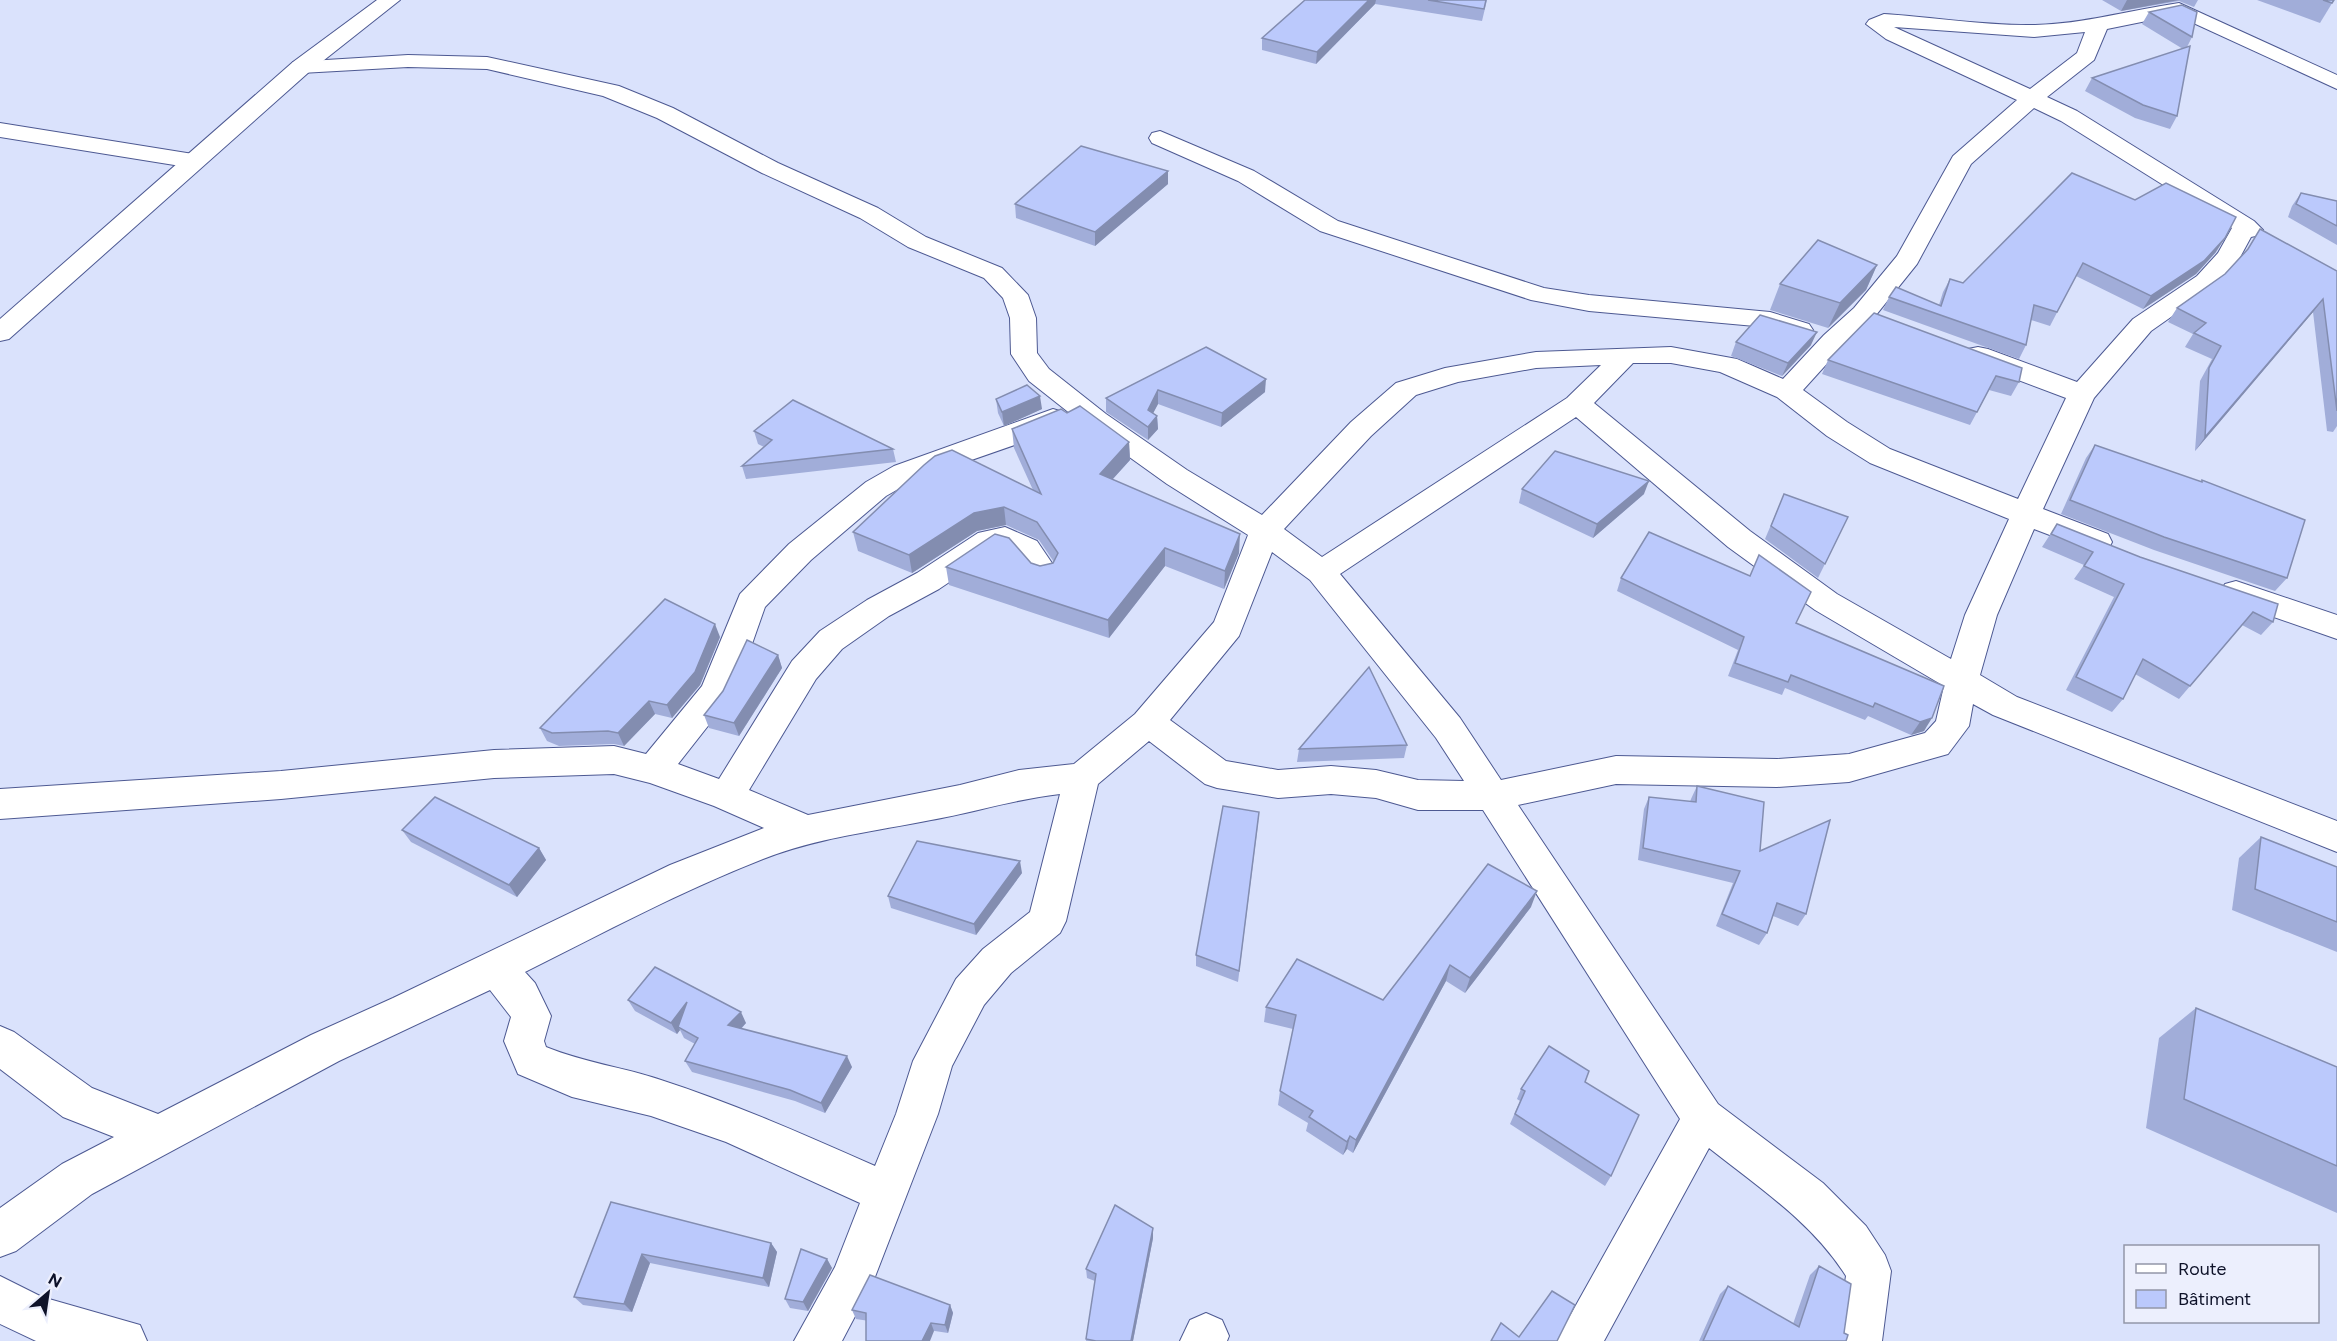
<svg xmlns="http://www.w3.org/2000/svg" width="2337" height="1341" viewBox="0 0 2337 1341" font-family="Figtree,sans-serif">
<style>
.lines{fill:none;stroke-linecap:round;stroke-linejoin:round}
.minor-casing{stroke:#4d5992;stroke-width:2}
.tertiary-casing{stroke:#4d5992;stroke-width:2}
.minor{fill:#fff;fill-rule:evenodd}
.tertiary{fill:#fff;fill-rule:evenodd}
.wall{fill:#a1add9}
.shaded-wall{fill:#838db0}
.building{fill:#bbc9fc;stroke:#838db0;stroke-width:1.5}
</style>
<rect width="100%" height="100%" fill="#dae2fc"/>
<g class="lines">
<defs>
<g id="minor">
<path d="M 2179,3 L 2337,75 L 2337,89 L 2176,15 L 2107,29 L 2094,60 L 2047,97 L 2077,111 L 2254,221 L 2263,230 L 2260,235 L 2251,237 L 2238,261 L 2215,286 L 2151,331 L 2094,398 L 2043,509 L 2108,534 L 2112,542 L 2108,550 L 2097,553 L 2034,529 L 1997,615 L 1980,675 L 2017,697 L 2337,821 L 2337,852 L 1993,715 L 1973,704 L 1969,726 L 1948,754 L 1849,782 L 1777,787 L 1616,784 L 1518,805 L 1718,1104 L 1823,1183 L 1866,1226 L 1885,1255 L 1891,1271 L 1882,1341 L 1836,1341 L 1846,1276 C 1812,1222 1758,1187 1709,1148 L 1604,1341 L 1556,1341 L 1680,1119 L 1483,810 L 1418,810 L 1376,798 L 1331,794 L 1278,798 L 1217,788 L 1205,784 L 1149,741 L 1098,784 L 1066,921 L 1060,933 L 1011,973 L 984,1005 L 952,1066 L 938,1114 L 873,1282 L 842,1341 L 794,1341 L 835,1267 L 860,1203 L 726,1142 L 651,1116 L 572,1097 L 518,1074 L 504,1041 L 511,1017 L 490,990 L 339,1061 L 92,1194 L 16,1251 L 0,1257 L 0,1208 L 62,1164 L 114,1137 L 63,1117 L 0,1069 L 0,1026 L 14,1032 L 92,1088 L 158,1114 L 311,1035 L 393,998 L 670,865 L 764,828 L 714,806 L 650,783 L 614,774 L 494,778 L 281,799 L 0,819 L 0,789 L 281,771 L 494,750 L 614,746 L 646,754 L 702,686 L 740,594 L 789,544 L 866,482 L 894,466 L 1053,409 L 1063,412 L 1067,418 L 1063,424 L 1032,439 L 914,480 L 886,496 L 811,560 L 765,607 L 745,664 L 726,703 L 678,764 L 719,779 L 792,661 L 820,631 L 867,600 L 917,573 L 978,533 L 1005,527 L 1037,541 L 1058,572 L 1053,580 C 1018,590 1025,546 997,550 L 939,589 L 889,616 L 842,649 L 816,679 L 749,790 L 808,815 L 960,785 L 1019,770 L 1074,764 L 1135,714 L 1214,622 L 1248,535 L 1167,484 L 1086,426 L 1029,381 L 1011,354 L 1010,318 L 1003,298 L 984,278 L 908,247 L 860,218 L 762,173 L 657,118 L 603,96 L 487,69 L 408,67 L 301,73 L 293,72 L 290,67 L 293,62 L 408,55 L 487,57 L 619,86 L 673,108 L 778,163 L 878,208 L 926,237 L 1002,268 L 1028,295 L 1036,318 L 1037,353 L 1049,369 L 1106,414 L 1187,470 L 1262,515 L 1351,422 L 1396,383 L 1445,368 L 1536,352 L 1671,347 L 1737,359 L 1783,379 L 1824,335 L 1854,308 L 1897,256 L 1953,156 L 2017,100 L 1886,39 L 1866,24 L 1869,20 L 1884,14 C 1933,17 1985,26 2035,25 C 2083,24 2131,10 2179,3 ZM 1894,27 L 2034,37 L 2085,32 L 2077,53 L 2030,89 ZM 2034,108 L 2061,121 L 2232,228 L 2218,253 L 2197,276 L 2133,319 L 2077,382 L 1988,349 L 1978,347 L 1968,349 L 1965,355 L 1968,361 L 2066,398 L 2018,499 L 1890,449 L 1847,422 L 1803,390 L 1842,347 L 1872,320 L 1917,264 L 1971,164 ZM 1633,363 L 1671,363 L 1720,372 L 1777,397 L 1827,436 L 1870,463 L 2009,519 L 1965,615 L 1951,659 L 1837,594 L 1750,531 L 1594,403 ZM 1601,365 L 1567,398 L 1322,557 L 1284,529 L 1371,436 L 1416,395 L 1458,382 L 1536,368 ZM 1576,417 L 1728,547 L 1815,610 L 1944,686 L 1936,721 L 1925,733 L 1849,754 L 1777,759 L 1616,756 L 1501,780 L 1460,718 L 1340,574 ZM 1272,552 L 1310,580 L 1436,738 L 1464,781 L 1418,780 L 1376,770 L 1331,766 L 1278,770 L 1226,761 L 1170,720 L 1239,636 ZM 1060,794 L 1030,912 L 983,949 L 956,979 L 913,1061 L 896,1114 L 875,1166 C 805,1135 735,1104 661,1080 C 623,1067 585,1063 546,1047 L 544,1041 L 551,1016 L 535,983 L 525,972 C 603,933 681,891 763,859 C 816,838 876,831 931,820 C 975,812 1016,799 1060,794 Z"/>
<path d="M 0,123 L 193,154 L 201,156 L 205,161 L 201,166 L 193,168 L 0,137 Z"/>
<path d="M 1160,131 L 1254,171 L 1338,221 L 1544,288 L 1589,295 L 1770,312 L 1809,324 L 1813,330 L 1809,336 L 1800,338 L 1766,327 L 1589,311 L 1531,300 L 1320,231 L 1238,181 L 1152,143 L 1149,138 L 1152,133 Z"/>
<path d="M 2236,581 L 2337,615 L 2337,639 L 2225,600 L 2220,592 L 2225,584 Z"/>
<path d="M 0,1276 L 42,1297 L 140,1325 L 147,1341 L 36,1341 L 0,1324 Z"/>
<path d="M 1206,1313 L 1222,1320 L 1229,1336 L 1227,1341 L 1180,1341 L 1190,1320 Z"/>
</g>
<path id="tertiary" d="M 377,0 L 400,0 L 309,72 L 9,339 L 0,341 L 0,319 L 293,62 Z"/>
</defs>
<!-- minor casing -->
<use href="#minor" class="minor-casing"/>
<!-- tertiary casing -->
<use href="#tertiary" class="tertiary-casing"/>
<!-- minor -->
<use href="#minor" class="minor"/>
<!-- tertiary -->
<use href="#tertiary" class="tertiary"/>
</g>
<!-- wall -->
<g class="wall">
<path d="M 1305,0 L 1487,0 L 1482,21 L 1375,4 L 1316,64 L 1262,50 L 1262,38 Z"/>
<path d="M 2102,0 L 2198,0 L 2194,7 L 2179,1 L 2121,11 Z"/>
<path d="M 2257,0 L 2334,0 L 2320,23 Z"/>
<path d="M 2149,12 L 2192,37 L 2187,47 L 2177,116 L 2170,129 L 2135,118 L 2085,91 L 2092,78 L 2183,49 L 2142,24 Z"/>
<path d="M 2072,173 L 2216,252 L 2196,274 L 2143,309 L 2076,276 L 2050,326 L 2031,320 L 2026,345 L 2019,359 L 1883,310 L 1889,297 L 1939,305 L 1943,292 L 1950,279 L 1963,283 Z"/>
<path d="M 1168,184 L 1095,246 L 1016,218 L 1015,204 Z"/>
<path d="M 2301,193 L 2337,201 L 2337,245 L 2288,217 L 2292,206 Z"/>
<path d="M 2260,229 L 2337,271 L 2337,426 L 2333,432 L 2327,431 L 2313,312 L 2195,451 L 2200,381 L 2212,359 L 2185,347 L 2193,334 L 2168,322 L 2177,308 L 2225,274 L 2245,253 Z"/>
<path d="M 1877,265 L 1866,290 L 1828,328 L 1770,310 L 1780,284 Z"/>
<path d="M 1874,313 L 2019,382 L 2011,396 L 1989,390 L 1970,425 L 1822,374 L 1828,360 Z"/>
<path d="M 1736,342 L 1811,345 L 1782,376 L 1731,356 Z"/>
<path d="M 1206,347 L 1265,392 L 1221,427 L 1158,404 L 1153,413 L 1157,416 L 1158,429 L 1148,440 L 1106,412 L 1106,398 Z"/>
<path d="M 996,399 L 1042,409 L 1004,426 L 998,413 Z"/>
<path d="M 1067,413 L 1129,442 L 1130,460 L 1112,480 L 1239,553 L 1224,589 L 1165,566 L 1109,638 L 949,585 L 946,567 L 1031,563 L 1040,566 L 1053,563 L 1054,562 L 1039,540 L 1006,525 L 977,531 L 912,573 L 858,551 L 853,532 L 1033,490 L 1014,448 L 1012,429 Z"/>
<path d="M 754,431 L 893,449 L 896,462 L 746,479 L 742,466 L 764,447 L 758,444 Z"/>
<path d="M 2095,445 L 2200,482 L 2202,480 L 2287,578 L 2275,591 L 2154,550 L 2061,514 L 2086,458 Z"/>
<path d="M 1522,489 L 1644,494 L 1593,538 L 1519,503 Z"/>
<path d="M 1784,494 L 1848,517 L 1818,578 L 1765,539 Z"/>
<path d="M 2057,524 L 2140,557 L 2273,622 L 2261,635 L 2242,625 L 2179,699 L 2135,674 L 2123,699 L 2112,712 L 2066,690 L 2114,597 L 2074,579 L 2084,565 L 2042,547 Z"/>
<path d="M 1759,555 L 1796,623 L 1944,686 L 1924,731 L 1911,735 L 1868,716 L 1865,720 L 1785,688 L 1782,695 L 1728,676 L 1738,650 L 1617,591 L 1621,578 L 1750,576 Z"/>
<path d="M 720,637 L 700,685 L 672,718 L 655,714 L 624,746 L 614,744 L 559,746 L 547,741 L 540,728 Z"/>
<path d="M 778,655 L 782,668 L 739,736 L 709,728 L 704,715 Z"/>
<path d="M 1407,745 L 1404,758 L 1297,762 L 1299,749 Z"/>
<path d="M 1697,786 L 1760,851 L 1806,914 L 1798,926 L 1773,916 L 1767,933 L 1759,945 L 1716,926 L 1733,883 L 1638,860 L 1644,809 L 1649,797 L 1690,802 L 1691,799 Z"/>
<path d="M 1259,812 L 1258,824 L 1238,982 L 1196,966 L 1196,955 Z"/>
<path d="M 402,830 L 539,848 L 546,860 L 517,897 L 411,842 Z"/>
<path d="M 2261,837 L 2337,867 L 2337,952 L 2232,910 L 2239,858 Z"/>
<path d="M 1022,873 L 976,935 L 891,908 L 888,896 Z"/>
<path d="M 1531,907 L 1465,993 L 1446,981 L 1353,1153 L 1347,1149 L 1343,1155 L 1306,1131 L 1308,1123 L 1278,1105 L 1280,1091 L 1293,1029 L 1264,1022 L 1266,1007 L 1383,1000 Z"/>
<path d="M 628,1000 L 746,1023 L 741,1029 L 852,1067 L 825,1113 L 795,1101 L 692,1072 L 685,1061 L 695,1044 L 684,1038 L 680,1030 L 677,1034 L 635,1011 Z"/>
<path d="M 2196,1008 L 2337,1067 L 2337,1213 L 2146,1128 L 2159,1038 Z"/>
<path d="M 1585,1082 L 1611,1176 L 1605,1186 L 1510,1124 L 1520,1101 L 1517,1099 L 1521,1089 Z"/>
<path d="M 611,1202 L 771,1243 L 777,1252 L 769,1287 L 650,1263 L 632,1312 L 583,1305 L 574,1297 Z"/>
<path d="M 1153,1238 L 1133,1341 L 1086,1341 L 1095,1281 L 1087,1278 L 1086,1269 Z"/>
<path d="M 827,1259 L 832,1268 L 808,1311 L 790,1308 L 785,1299 Z"/>
<path d="M 1819,1266 L 1846,1341 L 1699,1341 L 1720,1294 L 1728,1286 L 1793,1324 L 1810,1275 Z"/>
<path d="M 950,1305 L 953,1313 L 948,1333 L 856,1319 L 852,1310 Z"/>
</g>
<!-- shaded-wall -->
<g class="shaded-wall">
<path d="M 1369,0 L 1376,0 L 1375,4 L 1316,64 L 1317,52 Z"/>
<path d="M 2127,0 L 2179,0 L 2121,11 Z"/>
<path d="M 1168,171 L 1168,184 L 1095,246 L 1095,232 Z"/>
<path d="M 2225,238 L 2216,252 L 2196,274 L 2143,309 L 2151,296 Z"/>
<path d="M 1877,265 L 1866,290 L 1828,328 L 1840,303 Z"/>
<path d="M 2323,299 L 2313,312 L 2195,451 L 2205,437 Z"/>
<path d="M 1817,332 L 1811,345 L 1782,376 L 1788,363 Z"/>
<path d="M 1266,379 L 1265,392 L 1221,427 L 1222,413 Z"/>
<path d="M 1158,390 L 1158,404 L 1148,423 L 1148,410 Z"/>
<path d="M 1040,396 L 1042,409 L 1004,426 L 1002,412 Z"/>
<path d="M 1157,416 L 1158,429 L 1148,440 L 1148,427 Z"/>
<path d="M 1129,442 L 1130,460 L 1100,493 L 1100,474 Z"/>
<path d="M 1649,481 L 1644,494 L 1593,538 L 1597,524 Z"/>
<path d="M 1004,507 L 1006,525 L 977,531 L 912,573 L 909,555 L 974,513 Z"/>
<path d="M 1240,534 L 1239,553 L 1224,589 L 1225,571 Z"/>
<path d="M 1165,548 L 1165,566 L 1109,638 L 1108,620 Z"/>
<path d="M 715,624 L 720,637 L 700,685 L 672,718 L 667,705 Z"/>
<path d="M 778,655 L 782,668 L 739,736 L 734,723 Z"/>
<path d="M 649,701 L 655,714 L 624,746 L 618,733 Z"/>
<path d="M 1932,718 L 1924,731 L 1911,735 L 1920,722 Z"/>
<path d="M 539,848 L 546,860 L 517,897 L 509,885 Z"/>
<path d="M 1020,861 L 1022,873 L 976,935 L 974,924 Z"/>
<path d="M 1537,891 L 1531,907 L 1465,993 L 1470,978 Z"/>
<path d="M 1450,965 L 1446,981 L 1353,1153 L 1356,1140 Z"/>
<path d="M 687,1002 L 678,1027 L 680,1030 L 677,1034 L 671,1023 Z"/>
<path d="M 741,1012 L 746,1023 L 734,1036 L 728,1025 Z"/>
<path d="M 847,1056 L 852,1067 L 825,1113 L 821,1103 Z"/>
<path d="M 1350,1136 L 1347,1149 L 1343,1155 L 1347,1142 Z"/>
<path d="M 1153,1228 L 1153,1238 L 1133,1341 L 1131,1341 Z"/>
<path d="M 771,1243 L 777,1252 L 769,1287 L 763,1278 Z"/>
<path d="M 642,1254 L 650,1263 L 632,1312 L 624,1304 Z"/>
<path d="M 827,1259 L 832,1268 L 808,1311 L 803,1302 Z"/>
<path d="M 950,1305 L 953,1313 L 948,1333 L 945,1325 Z"/>
<path d="M 931,1323 L 934,1331 L 930,1341 L 922,1341 Z"/>
</g>
<!-- building -->
<g class="building">
<path d="M 1305,0 L 1369,0 L 1317,52 L 1262,38 Z"/>
<path d="M 1428,0 L 1486,0 L 1484,9 Z"/>
<path d="M 2323,0 L 2334,0 L 2332,3 Z"/>
<path d="M 2182,5 L 2197,12 L 2192,37 L 2149,12 Z"/>
<path d="M 2190,46 L 2177,116 L 2143,105 L 2092,78 Z"/>
<path d="M 1081,146 L 1168,171 L 1095,232 L 1015,204 Z"/>
<path d="M 2072,173 L 2135,200 L 2166,183 L 2236,217 L 2225,238 L 2204,261 L 2151,296 L 2083,263 L 2057,312 L 2034,305 L 2026,345 L 1889,297 L 1896,287 L 1941,306 L 1950,279 L 1963,283 Z"/>
<path d="M 2301,193 L 2337,201 L 2337,226 L 2296,204 Z"/>
<path d="M 2260,229 L 2337,271 L 2337,411 L 2323,299 L 2205,437 L 2209,368 L 2221,346 L 2194,333 L 2206,323 L 2177,308 L 2225,274 L 2248,249 Z"/>
<path d="M 1818,240 L 1877,265 L 1840,303 L 1780,284 Z"/>
<path d="M 1874,313 L 2022,368 L 2019,382 L 1996,376 L 1977,412 L 1828,360 Z"/>
<path d="M 1760,315 L 1817,332 L 1788,363 L 1736,342 Z"/>
<path d="M 1206,347 L 1266,379 L 1222,413 L 1158,390 L 1148,410 L 1157,416 L 1148,427 L 1106,398 Z"/>
<path d="M 1027,385 L 1040,396 L 1002,412 L 996,399 Z"/>
<path d="M 793,400 L 893,449 L 742,466 L 772,440 L 754,431 Z"/>
<path d="M 1080,406 L 1129,442 L 1100,474 L 1240,534 L 1225,571 L 1165,548 L 1108,620 L 946,567 L 995,534 L 1009,538 L 1031,563 L 1040,566 L 1053,563 L 1058,553 L 1037,522 L 1004,507 L 974,513 L 909,555 L 853,532 L 924,465 L 935,456 L 952,450 L 1041,494 L 1012,429 L 1061,409 L 1067,413 Z"/>
<path d="M 2095,445 L 2202,482 L 2202,480 L 2305,520 L 2287,578 L 2164,537 L 2070,500 Z"/>
<path d="M 1555,451 L 1649,481 L 1597,524 L 1522,489 Z"/>
<path d="M 1784,494 L 1848,517 L 1825,564 L 1771,526 Z"/>
<path d="M 2057,524 L 2140,557 L 2278,604 L 2273,622 L 2253,612 L 2190,686 L 2143,659 L 2123,699 L 2076,677 L 2124,584 L 2084,566 L 2093,552 L 2051,534 Z"/>
<path d="M 1649,532 L 1750,576 L 1759,555 L 1811,592 L 1796,623 L 1944,686 L 1932,718 L 1920,722 L 1875,703 L 1873,707 L 1791,675 L 1788,682 L 1735,663 L 1744,637 L 1621,578 Z"/>
<path d="M 665,599 L 715,624 L 695,672 L 667,705 L 649,701 L 618,733 L 608,731 L 552,733 L 540,728 Z"/>
<path d="M 747,640 L 778,655 L 734,723 L 704,715 L 723,691 Z"/>
<path d="M 1369,667 L 1407,745 L 1299,749 Z"/>
<path d="M 1697,786 L 1764,802 L 1760,851 L 1830,820 L 1806,914 L 1777,903 L 1767,933 L 1722,914 L 1740,871 L 1643,848 L 1649,797 L 1696,802 Z"/>
<path d="M 435,797 L 539,848 L 509,885 L 402,830 Z"/>
<path d="M 1223,806 L 1259,812 L 1239,971 L 1196,955 Z"/>
<path d="M 2261,837 L 2337,867 L 2337,922 L 2255,889 Z"/>
<path d="M 917,841 L 1020,861 L 974,924 L 888,896 Z"/>
<path d="M 1488,864 L 1537,891 L 1470,978 L 1450,965 L 1356,1140 L 1350,1136 L 1347,1142 L 1309,1117 L 1313,1111 L 1280,1091 L 1296,1015 L 1266,1007 L 1297,959 L 1383,1000 Z"/>
<path d="M 655,967 L 741,1012 L 728,1025 L 847,1056 L 821,1103 L 790,1090 L 685,1061 L 698,1038 L 678,1027 L 687,1002 L 671,1023 L 628,1000 Z"/>
<path d="M 2196,1008 L 2337,1067 L 2337,1166 L 2184,1099 Z"/>
<path d="M 1549,1046 L 1589,1071 L 1585,1082 L 1639,1115 L 1611,1176 L 1515,1114 L 1525,1091 L 1521,1089 Z"/>
<path d="M 611,1202 L 771,1243 L 763,1278 L 642,1254 L 624,1304 L 574,1297 Z"/>
<path d="M 1115,1205 L 1153,1228 L 1131,1341 L 1096,1341 L 1086,1339 L 1096,1274 L 1086,1269 Z"/>
<path d="M 801,1249 L 827,1259 L 803,1302 L 785,1299 Z"/>
<path d="M 1819,1266 L 1851,1284 L 1844,1333 L 1848,1335 L 1846,1341 L 1703,1341 L 1728,1286 L 1799,1327 Z"/>
<path d="M 870,1275 L 950,1305 L 945,1325 L 931,1323 L 922,1341 L 866,1341 L 866,1313 L 852,1310 Z"/>
<path d="M 1552,1291 L 1575,1305 L 1557,1341 L 1491,1341 L 1501,1323 L 1519,1337 Z"/>
</g>
<!-- legend -->
<rect x="2124" y="1245" width="195" height="78" fill="#eceffd" stroke="#9397a8" stroke-width="1.5"/>
<rect x="2136" y="1264" width="30" height="9" fill="#ffffff" stroke="#9397a8" stroke-width="1.5"/>
<text x="2178" y="1275" font-size="18" fill="#0e1229">Route</text>
<rect x="2136" y="1290" width="30" height="18" fill="#bbc9fc" stroke="#9397a8" stroke-width="1.5"/>
<text x="2178" y="1305" font-size="18" fill="#0e1229">Bâtiment</text>
<!-- north arrow -->
<g transform="translate(48 1293) rotate(29)" stroke="#eceffd" stroke-width="4.5" paint-order="stroke">
<path d="M0-4.5L10 22L0 15L-10 22Z" fill="#0e1229"/>
<text y="-9" font-size="16" font-weight="bold" text-anchor="middle" fill="#0e1229">N</text>
</g>
</svg>
